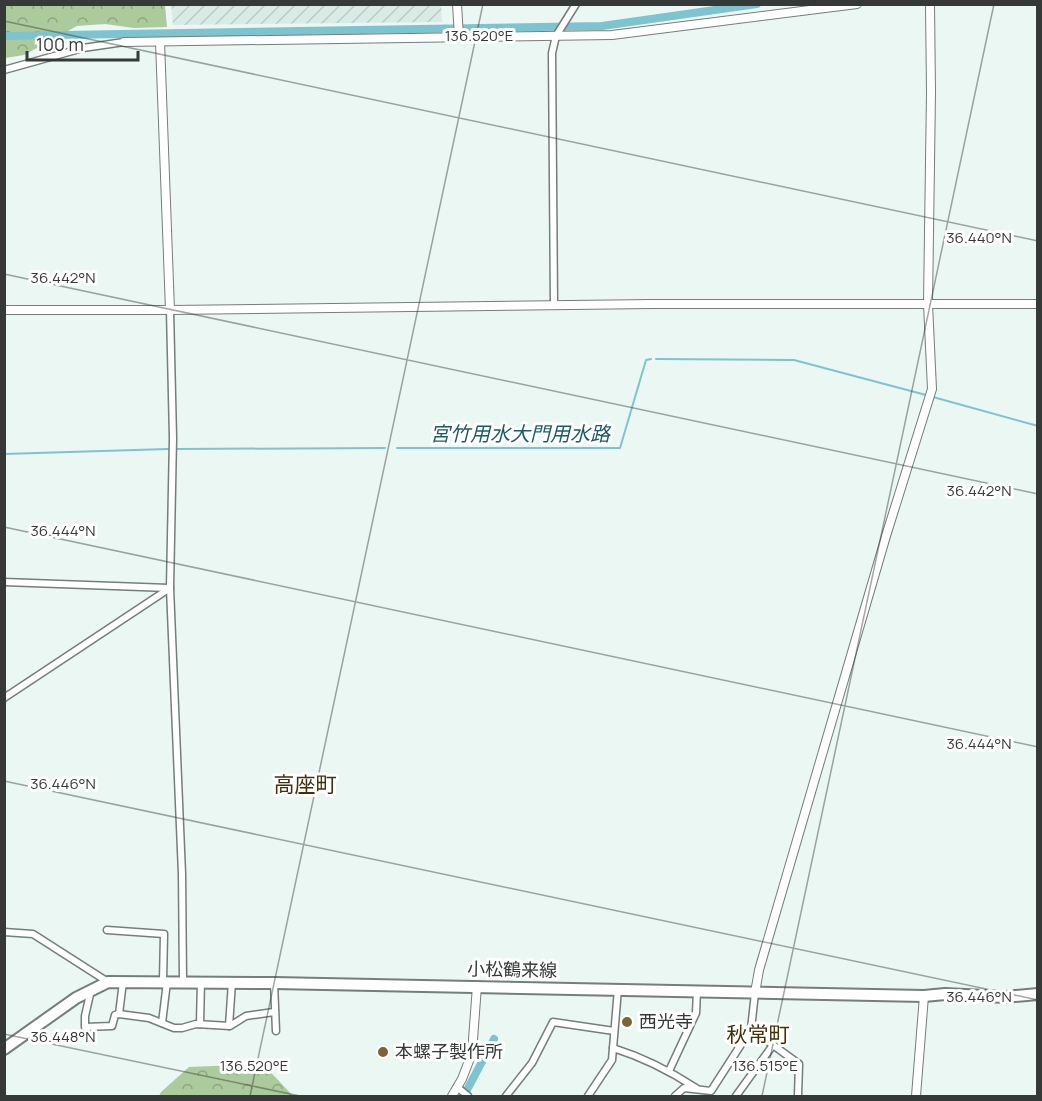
<svg xmlns="http://www.w3.org/2000/svg" width="1042" height="1101" viewBox="0 0 1042 1101" font-family="Manrope,'Noto Sans JP',sans-serif">
<style>
.industrial{fill:url(#industrial-furrows)}
.forest{fill:url(#forest-crowns)}
.lines{fill:none;stroke-linecap:round;stroke-linejoin:round}
.stream{stroke:#7dc4d0;stroke-width:2}
.canal{stroke:#7dc4d0;stroke-width:8}
.minor-casing{stroke:#747e7a;stroke-width:9}
.tertiary-casing{stroke:#747e7a;stroke-width:10}
.primary-casing{stroke:#747e7a;stroke-width:14}
.minor{stroke:#fff;stroke-width:6}
.tertiary{stroke:#fff;stroke-width:8}
.primary{stroke:#fff;stroke-width:10}
.ticks{fill:none;stroke:#353938;stroke-width:1.5;stroke-opacity:0.45}
.poi-dot{fill:#7d6335;stroke:#fff;stroke-width:2}
.labels{text-anchor:middle;stroke-width:6;stroke-linejoin:round;paint-order:stroke}
.street-label{font-size:18px;fill:#353938;stroke:#fff}
.poi-label{font-size:18px;fill:#353938;stroke:#fff;text-anchor:start}
.water-label{font-size:20px;font-style:italic;fill:#1f5a63;stroke:#fff}
.quarter-label{font-size:21px;fill:#432f08;stroke:#fff}
.ticks-label{font-size:15px;text-anchor:middle;fill:#353938;stroke:#fff;stroke-width:6;stroke-linejoin:round;paint-order:stroke}
</style>
<defs>
<pattern id="industrial-furrows" width="10" height="10" patternUnits="userSpaceOnUse" patternTransform="scale(1.5)"><rect width="10" height="10" fill="#d8ece5"/><path d="M-1 1l2-2M0 10L10 0M9 11l2-2" fill="none" stroke="#bacbc5"/></pattern>
<pattern id="forest-crowns" width="20" height="18" patternUnits="userSpaceOnUse" patternTransform="scale(1.5)"><rect width="20" height="18" fill="#accb9c"/><path d="M2 6a3 3 0 1 1 6 0M12 15a3 3 0 1 1 6 0" fill="none" stroke="#8da680"/></pattern>
</defs>
<rect width="100%" height="100%" fill="#ebf7f3"/>
<!-- industrial -->
<path class="industrial" d="M 171,5 L 441,5 L 442,22 L 173,25 Z"/>
<!-- forest -->
<g class="forest">
<path d="M 5,4 L 165,5 L 167,27 L 134,28 L 105,24 L 77,26 L 24,55 L 5,58 Z"/>
<path d="M 263,1064 L 293,1096 L 159,1096 L 161,1092 L 189,1067 Z"/>
</g>
<g class="lines">
<!-- stream -->
<g class="stream">
<path d="M 656,359 L 794,360 L 926,395"/>
<path d="M 933,397 L 1038,426"/>
<path d="M 397,448 L 620,448 L 646,360 L 651,359"/>
<path d="M 177,449 L 385,448"/>
<path d="M 4,454 L 168,449"/>
</g>
<!-- canal -->
<g class="canal">
<path d="M 4,36 L 602,26 L 757,4"/>
<path d="M 467,1090 L 494,1039"/>
</g>
<defs>
<g id="minor">
<path d="M 4,70 L 83,48 L 124,42"/>
<path d="M 554,305 L 552,53 L 556,36 L 576,4"/>
<path d="M 170,310 L 173,438 L 170,588 L 182,874 L 183,981"/>
<path d="M 4,582 L 169,588"/>
<path d="M 4,698 L 170,588"/>
<path d="M 107,930 L 164,934 L 163,981"/>
<path d="M 4,932 L 33,934 L 108,982"/>
<path d="M 274,983 L 276,1031"/>
<path d="M 91,990 L 85,1016 L 85,1027 L 112,1026 L 115,1015 L 119,1014 L 149,1018 L 174,1028 L 182,1028 L 196,1024 L 230,1026 L 246,1016 L 274,1012"/>
<path d="M 119,1014 L 123,982"/>
<path d="M 162,1023 L 167,982"/>
<path d="M 200,1024 L 201,981"/>
<path d="M 229,1026 L 232,982"/>
<path d="M 751,1029 L 799,1064 L 798,1096"/>
<path d="M 613,1048 C 642,1057 670,1071 696,1088"/>
<path d="M 669,1071 L 696,1013 L 697,991"/>
<path d="M 457,1087 L 468,1096"/>
<path d="M 506,1096 L 532,1063 L 553,1022 L 614,1031"/>
<path d="M 588,1096 L 612,1060 L 618,989"/>
<path d="M 675,1096 L 684,1088 L 711,1091 L 751,1029 L 755,993"/>
<path d="M 736,1096 L 773,1045"/>
</g>
<g id="tertiary">
<path d="M 457,4 L 459,37"/>
<path d="M 124,42 L 612,35 L 857,4"/>
<path d="M 160,42 L 170,310"/>
<path d="M 4,310 L 170,310 L 653,304 L 1038,304"/>
<path d="M 755,993 L 759,970 L 886,536 L 932,389 L 928,304 L 931,92 L 930,4"/>
<path d="M 452,1096 L 462,1079 L 472,1053 L 477,986"/>
<path d="M 916,1096 L 924,996"/>
</g>
<path id="primary" d="M 4,1049 L 76,998 L 108,982 L 274,983 L 924,996 L 945,994 L 1005,997 L 1038,994"/>
</defs>
<!-- minor casing -->
<use href="#minor" class="minor-casing"/>
<!-- tertiary casing -->
<use href="#tertiary" class="tertiary-casing"/>
<!-- primary casing -->
<use href="#primary" class="primary-casing"/>
<!-- minor -->
<use href="#minor" class="minor"/>
<!-- tertiary -->
<use href="#tertiary" class="tertiary"/>
<!-- primary -->
<use href="#primary" class="primary"/>
</g>
<!-- ticks -->
<path class="ticks" d="M 4,21 L 1038,241M 4,274 L 1038,494M 4,527 L 1038,747M 4,781 L 1038,1000M 4,1034 L 300,1096M 250,1096 L 483,4M 762,1096 L 994,4"/>
<!-- markers -->
<g class="poi-dot">
<circle cx="627" cy="1022" r="6"/>
<circle cx="383" cy="1052" r="6"/>
</g>
<g class="labels">
<!-- street labels -->
<g class="street-label">
<text transform="translate(512 970) rotate(1)" y="6">小松鶴来線</text>
</g>
<!-- poi labels -->
<g class="poi-label">
<text x="639" y="1028">西光寺</text>
<text x="395" y="1058">本螺子製作所</text>
</g>
<!-- water labels -->
<g class="water-label">
<text x="520" y="441">宮竹用水大門用水路</text>
</g>
<!-- quarter labels -->
<g class="quarter-label">
<text x="305" y="792">高座町</text>
<text x="758" y="1042">秋常町</text>
</g>
</g>
<g class="ticks-label">
<text x="479" y="41">136.520°E</text>
<text x="979" y="243">36.440°N</text>
<text x="63" y="283">36.442°N</text>
<text x="979" y="496">36.442°N</text>
<text x="63" y="536">36.444°N</text>
<text x="979" y="749">36.444°N</text>
<text x="63" y="789">36.446°N</text>
<text x="979" y="1002">36.446°N</text>
<text x="63" y="1042">36.448°N</text>
<text x="254" y="1071">136.520°E</text>
<text x="765" y="1071">136.515°E</text>
</g>
<!-- border -->
<rect width="1042" height="1101" fill="none" stroke="#353938" stroke-width="12"/>
<!-- scale -->
<path d="M27 51v9h111v-9" fill="none" stroke="#353938" stroke-width="3"/>
<text x="36" y="51" font-size="18" fill="#353938" stroke="#ffffff" stroke-width="4.5" paint-order="stroke">100 m</text>
</svg>
